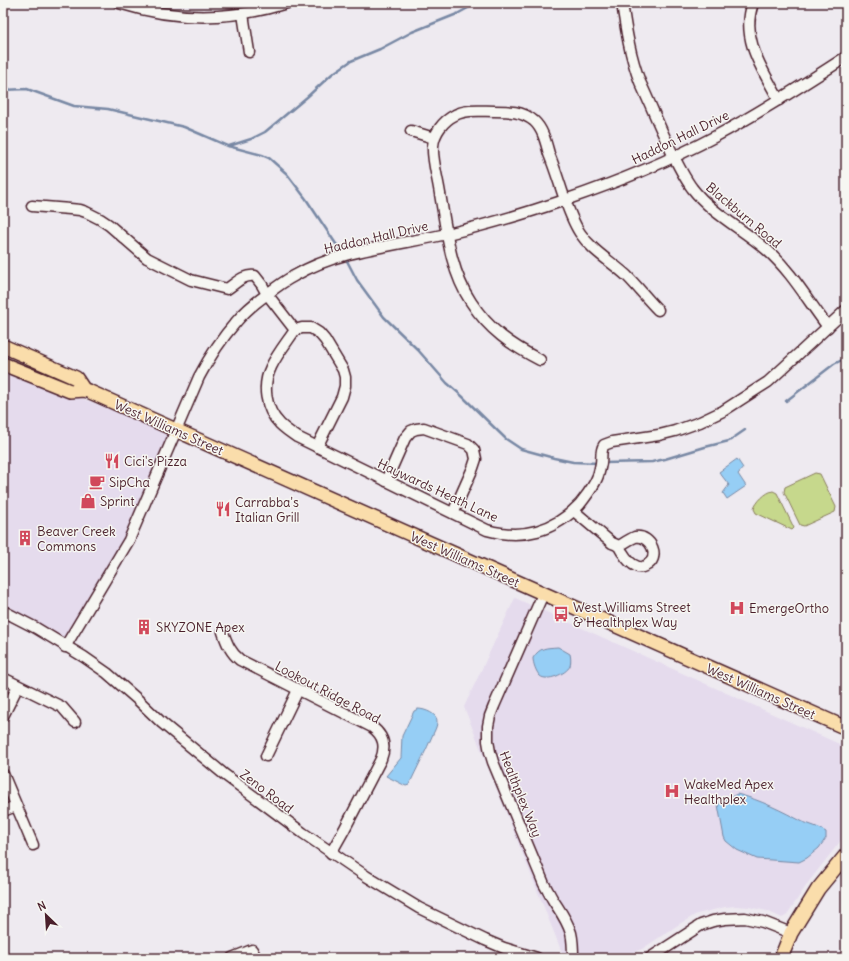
<svg xmlns="http://www.w3.org/2000/svg" width="849" height="961" viewBox="0 0 849 961" font-family="Delius,sans-serif">
<style>
.built{fill:#e5dbed}
.green{fill:#c6d88c;stroke:#887c5c}
.water{fill:#96cef5;stroke:#7888a4}
.lines{fill:none;stroke-linecap:round;stroke-linejoin:round}
.stream{stroke:#7888a4;stroke-width:2.5}
.minor-casing{stroke:#4a1f2b;stroke-width:13}
.major-casing{stroke:#4a1f2b;stroke-width:16}
.minor{stroke:#f6f6f2;stroke-width:10}
.major{stroke:#faddab;stroke-width:13}
.labels{text-anchor:middle;stroke-width:3;stroke-linejoin:round;paint-order:stroke}
.street-label{font-size:13px;fill:#4a1f2b;stroke:#f6f6f2}
.poi-label{font-size:13px;fill:#4a1f2b;stroke:#f6f6f2;text-anchor:start}
</style>
<rect width="100%" height="100%" fill="#eeeaf0"/>
<filter id="ink" filterUnits="userSpaceOnUse"><feTurbulence type="fractalNoise" baseFrequency=".025" numOctaves="2"/><feDisplacementMap in="SourceGraphic" scale="8" xChannelSelector="R" yChannelSelector="G"/><feConvolveMatrix kernelMatrix="1 2 1 2 8 2 1 2 1" color-interpolation-filters="sRGB"/></filter>
<g filter="url(#ink)">
<!-- built -->
<g class="built">
<path d="M 3,368 L 172,433 L 129,540 L 65,647 L 3,611 Z"/>
<path d="M 515,598 L 846,747 L 846,834 L 810,880 L 786,916 L 782,918 L 767,911 L 749,907 L 736,906 L 725,907 L 697,914 L 681,923 L 642,949 L 623,956 L 596,958 L 563,955 L 464,707 Z"/>
</g>
<!-- green -->
<g class="green">
<path d="M 815,473 L 820,474 L 836,507 L 835,512 L 804,526 L 800,525 L 784,492 L 785,487 Z"/>
<path d="M 773,491 L 777,493 L 794,528 L 792,530 L 756,513 L 754,509 C 756,502 766,492 773,491 Z"/>
</g>
<!-- water -->
<g class="water">
<path d="M 737,459 L 743,468 L 738,474 L 746,486 L 727,499 L 723,493 L 729,485 L 719,472 Z"/>
<path d="M 558,647 L 570,654 C 571,658 571,662 570,666 C 566,674 547,682 540,676 C 536,672 533,663 533,658 C 540,647 546,648 558,647 Z"/>
<path d="M 418,709 C 425,709 438,714 437,722 C 437,726 435,730 433,734 C 426,751 417,768 409,785 L 406,786 L 386,776 L 401,758 L 402,736 L 414,711 Z"/>
<path d="M 737,794 C 761,800 782,811 803,822 C 811,825 819,827 826,832 L 826,838 L 819,848 L 807,858 L 799,862 L 757,859 L 737,850 L 726,841 L 724,837 L 718,805 L 723,801 Z"/>
</g>
<g class="lines">
<!-- stream -->
<g class="stream">
<path d="M 3,90 L 27,89 L 74,106 L 108,109 L 184,127 L 228,146 L 262,155 L 269,158 L 287,174 L 306,199 L 342,253"/>
<path d="M 229,146 L 251,139 L 265,132 L 307,97 L 332,74 L 351,61 L 380,49 L 412,32 L 457,14 L 477,3"/>
<path d="M 345,257 L 357,280 L 384,317 L 418,350 L 447,383 L 462,396 L 506,439 L 521,449 L 554,458 L 573,462 L 598,463"/>
<path d="M 786,401 L 834,364 L 846,358"/>
<path d="M 603,463 L 652,462 L 665,459 L 705,447 L 729,441 L 745,430"/>
</g>
<defs>
<g id="minor">
<path d="M 119,3 C 177,21 229,21 287,3"/>
<path d="M 622,3 C 626,30 630,56 640,82 C 649,101 657,121 666,140 C 674,157 681,173 692,188 C 712,214 743,229 767,250 C 792,272 808,301 828,327"/>
<path d="M 753,3 C 740,39 763,70 779,100"/>
<path d="M 243,14 L 249,52"/>
<path d="M 411,131 L 434,138"/>
<path d="M 32,206 L 70,209 L 80,210 L 86,212 L 100,219 L 109,225 L 147,258 L 191,280 L 227,289 C 236,283 244,274 255,276 L 262,285 L 267,294 L 295,330 C 287,342 277,354 271,367 C 262,385 265,409 280,424 C 285,429 291,433 297,437 L 487,530 C 522,540 555,531 580,504 C 586,496 593,488 597,478 C 599,474 600,468 601,463 C 602,457 600,451 604,445 L 612,442 L 659,435 L 675,431 L 700,422 L 723,411 L 768,382 L 846,310"/>
<path d="M 295,330 L 302,328 L 311,328 L 319,333 L 325,340 L 343,370 L 345,377 L 345,386 L 342,397 L 317,447"/>
<path d="M 540,360 C 511,345 489,330 471,302 C 449,269 446,226 439,188 C 437,176 432,158 433,146 C 434,133 443,121 455,115 C 466,109 481,111 494,111 C 509,111 522,111 534,121 C 543,129 546,143 549,154 C 554,166 558,179 562,191 C 567,206 572,221 580,233 C 592,251 612,262 627,276 C 638,287 647,299 658,310"/>
<path d="M 386,481 L 405,438 L 411,431 L 416,429 L 424,428 L 468,444 L 474,450 L 476,459 L 473,468 L 453,513"/>
<path d="M 574,511 L 612,543 C 614,544 616,544 618,546 C 620,547 621,551 623,553 C 626,558 631,564 636,566 C 639,568 643,567 645,566 C 662,559 651,534 635,537 C 630,539 624,543 619,546"/>
<path d="M 543,594 L 494,706 L 490,716 L 488,726 L 488,741 L 490,752 L 493,762 L 544,884 C 547,889 550,895 553,900 C 560,911 567,920 571,933 C 573,941 573,950 573,958"/>
<path d="M 3,611 L 36,628 L 84,657 L 107,673 L 137,699 L 162,723 L 225,775 L 303,833 L 366,876 L 419,908 L 485,940 L 504,948 L 537,958"/>
<path d="M 223,632 C 227,644 231,653 240,660 L 372,727 C 384,736 386,746 381,759 L 344,830 L 331,853"/>
<path d="M 65,647 L 129,540 L 199,377 C 209,358 221,339 236,322 C 245,311 255,303 266,295 C 275,288 284,281 294,276 C 311,266 330,259 349,254 C 381,246 415,241 447,234 C 487,225 527,213 565,200 C 615,183 669,161 716,136 C 761,112 803,85 846,57"/>
<path d="M 3,678 L 62,707 L 75,722"/>
<path d="M 3,716 L 18,686"/>
<path d="M 266,756 L 298,690"/>
<path d="M 3,774 L 33,845"/>
<path d="M 3,811 L 16,806"/>
<path d="M 232,958 L 252,950 L 256,958"/>
<path d="M 650,958 L 701,925 L 713,921 L 725,919 L 745,918 L 763,922 L 791,933"/>
</g>
<g id="major">
<path d="M 3,346 L 76,378 L 84,390"/>
<path d="M 3,364 L 70,391 L 84,390 L 88,391 L 846,728"/>
<path d="M 781,958 L 791,933 L 818,889 L 846,855"/>
</g>
</defs>
<!-- minor casing -->
<use href="#minor" class="minor-casing"/>
<!-- major casing -->
<use href="#major" class="major-casing"/>
<!-- minor -->
<use href="#minor" class="minor"/>
<!-- major -->
<use href="#major" class="major"/>
</g>
</g>
<!-- icons -->
<defs>
<symbol id="restaurant-bare" viewBox="-9 -9 18 18"><path d="M-5-6h1v4h1v-4h1v4h1v-4h1v5L-1.5 .5V6h-2V.5L-5-1ZM5-6V6H3V1.5H1.5Q1.5-4 5-6Z" fill="#d1495b" stroke="#f6f6f2" stroke-width="2.5" paint-order="stroke"/></symbol>
<symbol id="cafe-bare" viewBox="-9 -9 18 18"><path d="M-5.5-4.5H6V0H3Q3 3.5 0 3.5H-2.5Q-5.5 3.5-5.5 0ZM3-3.2v2h1.7v-2ZM-6 4.5H4V6H-6Z" fill="#d1495b" stroke="#f6f6f2" stroke-width="2.5" paint-order="stroke"/></symbol>
<symbol id="shop-bare" viewBox="-9 -9 18 18"><path d="M-5-2.5h2.3a2.7 3.5 0 0 1 5.4 0H5L5.5 6h-11ZM-1.5-2.5h3a1.5 2.3 0 0 0-3 0Z" fill="#d1495b" stroke="#f6f6f2" stroke-width="2.5" paint-order="stroke"/></symbol>
<symbol id="building-bare" viewBox="-9 -9 18 18"><path d="M-4-6H4V6H1V3H-1V6H-4ZM-2.5-4.3h1.7v1.8h-1.7ZM.8-4.3h1.7v1.8H.8ZM-2.5-1h1.7V.8h-1.7ZM.8-1h1.7V.8H.8Z" fill="#d1495b" stroke="#f6f6f2" stroke-width="2.5" paint-order="stroke"/></symbol>
<symbol id="hospital-bare" viewBox="-9 -9 18 18"><path d="M-5-5h3v3.5h4V-5h3V5h-3V1.5h-4V5h-3Z" fill="#d1495b" stroke="#f6f6f2" stroke-width="2.5" paint-order="stroke"/></symbol>
<symbol id="bus-bare" viewBox="-9 -9 18 18"><path d="M-5-6H5V4H4V6H2V4H-2V6H-4V4H-5ZM-3.5-4V0h7V-4ZM-3.5 1.2v1.5H-2V1.2ZM2 1.2v1.5H3.5V1.2Z" fill="#d1495b" stroke="#f6f6f2" stroke-width="2.5" paint-order="stroke"/></symbol>
</defs>
<g fill-rule="evenodd">
<use href="#restaurant-bare" x="101" y="450" width="22" height="22"/>
<use href="#cafe-bare" x="86" y="471" width="22" height="22"/>
<use href="#shop-bare" x="77" y="490" width="22" height="22"/>
<use href="#restaurant-bare" x="212" y="498" width="22" height="22"/>
<use href="#building-bare" x="14" y="527" width="22" height="22"/>
<use href="#hospital-bare" x="726" y="597" width="22" height="22"/>
<use href="#bus-bare" x="550" y="603" width="22" height="22"/>
<use href="#building-bare" x="133" y="616" width="22" height="22"/>
<use href="#hospital-bare" x="661" y="780" width="22" height="22"/>
</g>
<g class="labels">
<!-- street labels -->
<g class="street-label">
<text transform="translate(680 137) rotate(-26)" y="5">Haddon Hall Drive</text>
<text transform="translate(744 215) rotate(40)" y="5">Blackburn Road</text>
<text transform="translate(376 237) rotate(-13)" y="5">Haddon Hall Drive</text>
<text transform="translate(169 427) rotate(24)" y="5">West Williams Street</text>
<text transform="translate(438 490) rotate(25)" y="5">Haywards Heath Lane</text>
<text transform="translate(465 559) rotate(24)" y="5">West Williams Street</text>
<text transform="translate(761 691) rotate(24)" y="5">West Williams Street</text>
<text transform="translate(328 692) rotate(28)" y="5">Lookout Ridge Road</text>
<text transform="translate(267 791) rotate(37)" y="5">Zeno Road</text>
<text transform="translate(521 794) rotate(68)" y="5">Healthplex Way</text>
</g>
<!-- poi labels -->
<g class="poi-label">
<text x="124" y="466">Cici's Pizza</text>
<text x="109" y="487">SipCha</text>
<text x="100" y="506">Sprint</text>
<text x="235" y="507">Carrabba's<tspan x="235" dy="15">Italian Grill</tspan></text>
<text x="37" y="536">Beaver Creek<tspan x="37" dy="15">Commons</tspan></text>
<text x="573" y="612">West Williams Street<tspan x="573" dy="15">&amp; Healthplex Way</tspan></text>
<text x="749" y="613">EmergeOrtho</text>
<text x="156" y="632">SKYZONE Apex</text>
<text x="684" y="789">WakeMed Apex<tspan x="684" dy="15">Healthplex</tspan></text>
</g>
</g>
<!-- margin -->
<rect width="849" height="961" fill="none" stroke="#f6f6f2" stroke-width="16"/>
<rect x="8" y="8" width="833" height="945" fill="none" stroke="#4a1f2b" stroke-width="1.5" filter="url(#ink)"/>
<!-- north arrow -->
<g transform="translate(46 915) rotate(335)" stroke="#f6f6f2" stroke-width="3" paint-order="stroke">
<path d="M0-3L7 15L0 10L-7 15Z" fill="#4a1f2b"/>
<text y="-6" font-size="11" font-weight="bold" text-anchor="middle" fill="#4a1f2b">N</text>
</g>
</svg>
